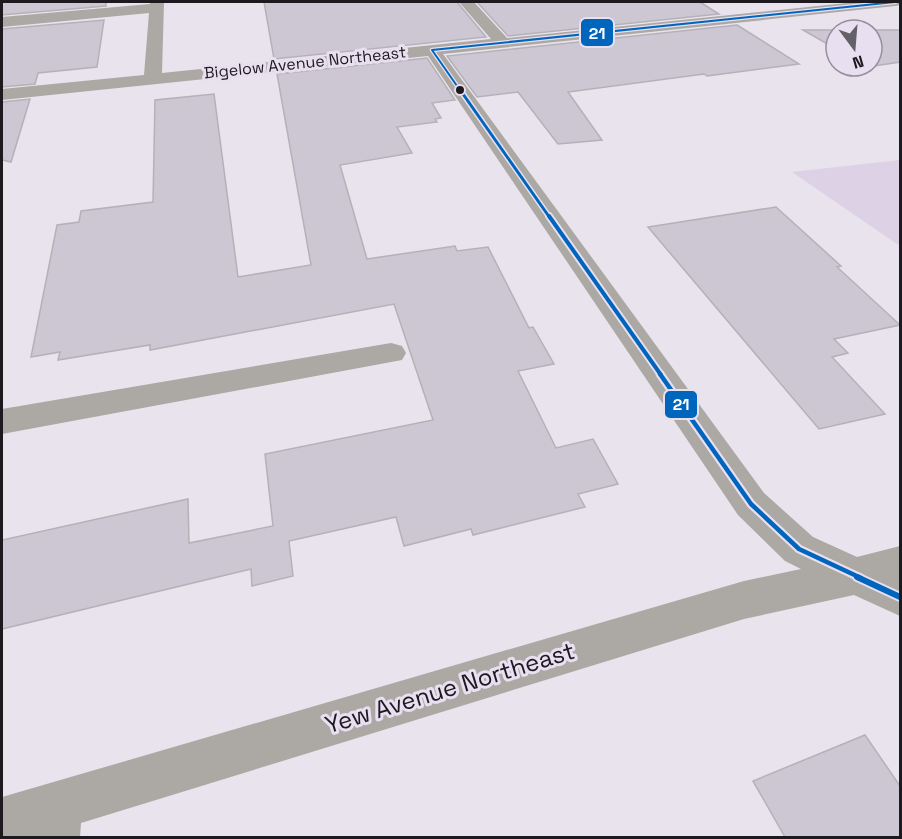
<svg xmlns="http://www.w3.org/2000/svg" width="902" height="839" viewBox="0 0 902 839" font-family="'Space Grotesk',sans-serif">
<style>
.green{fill:#dcd1e5}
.building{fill:#cdc6d3;stroke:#b5b1b8;stroke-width:1.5}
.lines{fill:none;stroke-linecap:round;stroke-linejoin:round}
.minor{fill:#aca8a3;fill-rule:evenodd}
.bus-1-far4-casing{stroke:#e8dff0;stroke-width:4.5}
.bus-1-far3-casing{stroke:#e8dff0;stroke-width:6}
.bus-1-far2-casing{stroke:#e8dff0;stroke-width:8}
.bus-1-far1-casing{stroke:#e8dff0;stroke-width:9}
.bus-1-casing{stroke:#e8dff0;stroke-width:10}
.bus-1-far4{stroke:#0065bd;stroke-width:2}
.bus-1-far3{stroke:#0065bd;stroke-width:3}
.bus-1-far2{stroke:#0065bd;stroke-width:4}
.bus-1-far1{stroke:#0065bd;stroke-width:4.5}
.bus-1{stroke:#0065bd;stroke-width:6}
.bus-dot{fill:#1d1a1f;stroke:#e8dff0;stroke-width:2}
.labels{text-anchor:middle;stroke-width:6;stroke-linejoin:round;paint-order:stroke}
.far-street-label{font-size:16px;fill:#1d1a1f;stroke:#e8dff0}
.near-street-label{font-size:24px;fill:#1d1a1f;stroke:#e8dff0}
.line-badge{stroke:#e8dff0;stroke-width:2}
.badge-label{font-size:16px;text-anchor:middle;font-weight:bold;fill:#fff}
</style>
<rect width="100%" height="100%" fill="#e8e3ec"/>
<!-- green -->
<path class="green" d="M 900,160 L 900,246 L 792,172 Z"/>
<!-- building -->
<g class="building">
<path d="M 2,2 L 106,2 L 106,6 L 2,15 Z"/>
<path d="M 264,2 L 457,2 L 486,37 L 274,59 Z"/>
<path d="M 477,2 L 700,2 L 719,14 L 508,36 Z"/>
<path d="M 104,20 L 97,67 L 38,73 L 35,84 L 2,87 L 2,29 Z"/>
<path d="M 737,25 L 799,64 L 707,76 L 704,74 L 568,92 L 602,140 L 558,144 L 518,92 L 477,97 L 447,56 Z"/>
<path d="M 803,30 L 836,30 L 836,49 Z"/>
<path d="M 870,30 L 900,30 L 900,62 L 867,67 L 865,66 L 872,66 L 872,30 Z"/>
<path d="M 427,58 L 455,100 L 432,103 L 441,118 L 435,119 L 437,122 L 397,127 L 412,153 L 340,165 L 367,259 L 455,246 L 457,251 L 488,247 L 529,328 L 533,327 L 554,364 L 518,371 L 556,448 L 593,439 L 618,484 L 578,494 L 585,507 L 473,535 L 471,529 L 404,546 L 396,517 L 289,541 L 293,576 L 252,586 L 251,569 L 2,629 L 2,540 L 188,499 L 189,543 L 273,526 L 265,454 L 433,420 L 394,304 L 150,350 L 150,345 L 58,360 L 60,352 L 31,357 L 57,225 L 79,222 L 81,211 L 153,202 L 155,100 L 214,94 L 238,277 L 311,265 L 277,74 Z"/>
<path d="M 30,99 L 11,162 L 2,160 L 2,102 Z"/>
<path d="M 776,207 L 841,266 L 837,267 L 900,325 L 834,339 L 848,353 L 832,357 L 885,414 L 819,429 L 648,227 Z"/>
<path d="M 865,735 L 900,786 L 900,837 L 785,837 L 753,781 Z"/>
</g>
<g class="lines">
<!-- minor -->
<g class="minor">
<path d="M 150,2 L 164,2 L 162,73 L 491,39 L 459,2 L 474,2 L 507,38 L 857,2 L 900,2 L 900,5 L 895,6 L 443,54 L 764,493 L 813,537 L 857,557 L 900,546 L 900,616 L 854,595 L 744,619 L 81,823 L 80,838 L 2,838 L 2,797 L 744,581 L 801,569 L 785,561 L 738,515 L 428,56 L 2,100 L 2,89 L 144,75 L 149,13 L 2,27 L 2,17 L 150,4 Z"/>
<path d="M 391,343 L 402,346 L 406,353 L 402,360 L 2,434 L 2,409 Z"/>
</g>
<defs>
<path id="bus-1-far4" d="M 464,96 L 432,50 L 895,2"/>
<path id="bus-1-far3" d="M 463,94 L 550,218"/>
<path id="bus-1-far2" d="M 549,216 L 661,375"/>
<path id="bus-1-far1" d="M 660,374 L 751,504 L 799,549 L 861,578"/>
<path id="bus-1" d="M 857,577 L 900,597"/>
</defs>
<!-- bus-1-far4 casing -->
<use href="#bus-1-far4" class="bus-1-far4-casing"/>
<!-- bus-1-far3 casing -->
<use href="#bus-1-far3" class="bus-1-far3-casing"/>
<!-- bus-1-far2 casing -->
<use href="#bus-1-far2" class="bus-1-far2-casing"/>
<!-- bus-1-far1 casing -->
<use href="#bus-1-far1" class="bus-1-far1-casing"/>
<!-- bus-1 casing -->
<use href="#bus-1" class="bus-1-casing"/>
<!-- bus-1-far4 -->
<use href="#bus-1-far4" class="bus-1-far4"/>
<!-- bus-1-far3 -->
<use href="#bus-1-far3" class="bus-1-far3"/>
<!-- bus-1-far2 -->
<use href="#bus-1-far2" class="bus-1-far2"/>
<!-- bus-1-far1 -->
<use href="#bus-1-far1" class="bus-1-far1"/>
<!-- bus-1 -->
<use href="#bus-1" class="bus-1"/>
</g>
<!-- markers -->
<circle class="bus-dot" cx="460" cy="90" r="5"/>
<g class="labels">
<!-- far-street labels -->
<g class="far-street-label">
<text transform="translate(305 62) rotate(-6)" y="6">Bigelow Avenue Northeast</text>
</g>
<!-- near-street labels -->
<g class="near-street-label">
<text transform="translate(450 688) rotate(-17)" y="8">Yew Avenue Northeast</text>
</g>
</g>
<g class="line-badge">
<rect x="580" y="18" width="34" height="29" rx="6" fill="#0065bd"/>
<rect x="664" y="390" width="34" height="29" rx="6" fill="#0065bd"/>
</g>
<g class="badge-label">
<text x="597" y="39">21</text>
<text x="681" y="410">21</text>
</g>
<!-- border -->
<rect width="902" height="839" fill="none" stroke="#1d1a1f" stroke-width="6"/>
<!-- north arrow -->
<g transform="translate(854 48) rotate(164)"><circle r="28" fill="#e8dff0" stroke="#97909c" stroke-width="1.5"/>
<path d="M0-4.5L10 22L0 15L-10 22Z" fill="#646067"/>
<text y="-9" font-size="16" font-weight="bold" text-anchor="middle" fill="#1d1a1f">N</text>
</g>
</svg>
